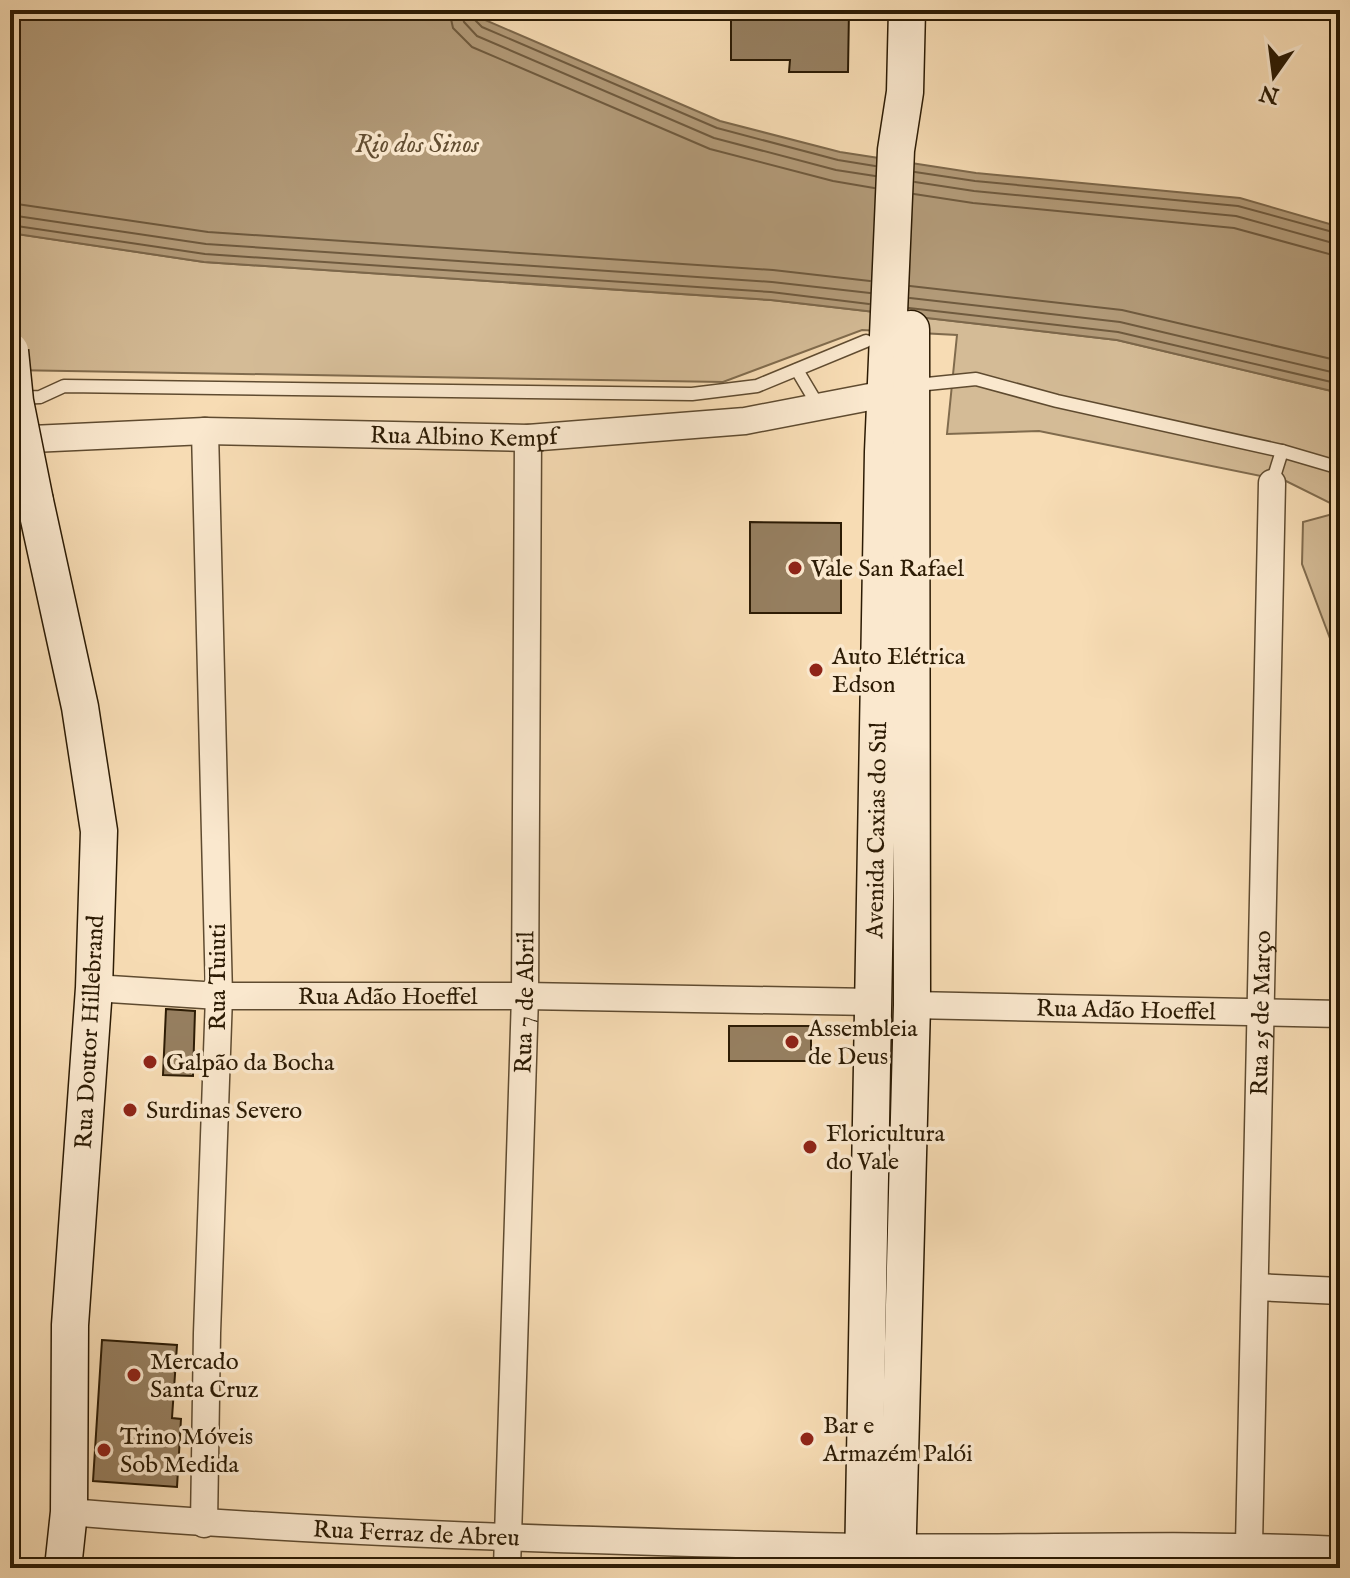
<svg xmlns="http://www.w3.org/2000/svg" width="1350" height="1578" viewBox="0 0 1350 1578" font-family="'IM FELL English',serif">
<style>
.green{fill:#d4bb96;stroke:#806b4d;stroke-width:2}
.water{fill:#b29a78;stroke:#7c674a;stroke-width:2}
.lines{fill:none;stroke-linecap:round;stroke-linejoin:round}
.shore{stroke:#6f5a3e;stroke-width:2}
.building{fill:#967f60;stroke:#2c1b04;stroke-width:2}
.lane-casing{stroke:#5f4b30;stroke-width:15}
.street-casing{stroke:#5f4b30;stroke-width:29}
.secondary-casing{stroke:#2c1b04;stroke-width:39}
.lane{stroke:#fae8ce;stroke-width:12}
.street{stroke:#fae8ce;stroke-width:26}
.secondary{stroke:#fae8ce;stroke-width:36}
.secondary-bridge-casing{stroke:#2c1b04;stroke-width:39;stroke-linecap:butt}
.secondary-bridge{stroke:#fae8ce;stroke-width:36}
.poi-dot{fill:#8f2418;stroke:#fae8ce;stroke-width:3}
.labels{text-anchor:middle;stroke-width:7;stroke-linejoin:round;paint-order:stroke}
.street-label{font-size:24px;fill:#2c1b04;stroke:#fae8ce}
.poi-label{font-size:24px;fill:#2c1b04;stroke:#fae8ce;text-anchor:start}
.water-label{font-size:26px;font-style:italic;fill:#624e32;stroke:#fae8ce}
</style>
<rect width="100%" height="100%" fill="#f7dcb4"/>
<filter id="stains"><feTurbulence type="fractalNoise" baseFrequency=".0025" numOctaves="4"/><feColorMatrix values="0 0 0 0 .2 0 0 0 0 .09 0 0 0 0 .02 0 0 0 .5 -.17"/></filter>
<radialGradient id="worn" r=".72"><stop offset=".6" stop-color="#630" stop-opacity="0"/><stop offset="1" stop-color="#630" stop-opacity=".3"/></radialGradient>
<!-- green -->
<g class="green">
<path d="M 10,233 L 204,262 L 771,300 L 1117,340 L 1340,393 L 1340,508 L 1286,481 L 1039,431 L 947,434 L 957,335 L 862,330 L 723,382 L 10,370 Z"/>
<path d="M 1340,512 L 1340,665 L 1302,564 L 1303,522 Z"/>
</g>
<!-- water -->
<path class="water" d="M 10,10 L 477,10 L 485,20 L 720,121 L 840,152 L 976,173 L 1240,198 L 1340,227 L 1340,393 L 1117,340 L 771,300 L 204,262 L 10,233 Z"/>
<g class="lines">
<!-- shore -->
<g class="shore">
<path d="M 449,10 L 453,28 L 472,47 L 710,149 L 833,181 L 874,188"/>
<path d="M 461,10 L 464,22 L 477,36 L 714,138 L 836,170 L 875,176"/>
<path d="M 471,10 L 472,17 L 482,27 L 717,128 L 838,160 L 875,166"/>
<path d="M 915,172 L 975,181 L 1238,206 L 1340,234"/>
<path d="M 915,182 L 974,191 L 1236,216 L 1340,245"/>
<path d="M 914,194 L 973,203 L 1234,228 L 1340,257"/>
<path d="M 10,203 L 208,232 L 773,270 L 870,281"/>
<path d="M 10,215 L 206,244 L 772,282 L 870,293"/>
<path d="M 10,225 L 205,254 L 771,292 L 869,304"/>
<path d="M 910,286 L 1122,310 L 1340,361"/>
<path d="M 910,298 L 1120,322 L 1340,374"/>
<path d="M 909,308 L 1118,332 L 1340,384"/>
</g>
</g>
<!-- building -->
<g class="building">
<path d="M 731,10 L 849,10 L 848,72 L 789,72 L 790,60 L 731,60 Z"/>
<path d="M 750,522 L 841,523 L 841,613 L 750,613 Z"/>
<path d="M 166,1009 L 195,1011 L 193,1076 L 163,1075 Z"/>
<rect x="729" y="1026" width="82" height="35"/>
<path d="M 102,1340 L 177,1345 L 172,1418 L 181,1419 L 177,1487 L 93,1481 Z"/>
</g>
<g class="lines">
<defs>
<g id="lane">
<path d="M 797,370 L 819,407"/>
<path d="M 916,388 L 927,384 L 976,379 L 1057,401 L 1282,451 L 1340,468"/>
<path d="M 17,398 L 40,397 L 64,386 L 692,394 L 757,386 L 866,341"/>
<path d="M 1272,483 L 1282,451"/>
</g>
<g id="street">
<path id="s1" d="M 10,440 L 205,431 L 528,438 L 745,421 L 901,391"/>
<path id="s2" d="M 94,988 L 219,996 L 525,996 L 872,1002"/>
<path id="s3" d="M 912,1005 L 1340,1014"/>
<path d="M 1255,1287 L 1340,1291"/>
<path id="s4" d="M 69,1512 C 332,1534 597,1541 861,1547 C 1020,1550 1180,1542 1340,1550"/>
<path d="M 204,1524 L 207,1333 L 219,996 L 205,431"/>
<path id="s5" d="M 1249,1545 L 1272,483"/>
<path id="s6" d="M 507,1568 L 525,996 L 528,438"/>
</g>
<g id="secondary">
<path d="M 35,501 L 80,707 L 99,831 L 94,988 L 70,1325 L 69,1512 L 63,1568"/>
<path id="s7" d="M 863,1568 L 883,452 L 896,150 L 905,92 L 907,10"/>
<path d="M 897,1568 L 912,1005 L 911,329"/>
</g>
</defs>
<!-- lane casing -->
<use href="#lane" class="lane-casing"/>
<!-- street casing -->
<use href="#street" class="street-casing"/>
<!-- secondary casing -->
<use href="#secondary" class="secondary-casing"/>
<!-- lane -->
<use href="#lane" class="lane"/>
<!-- street -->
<use href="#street" class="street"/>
<!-- secondary -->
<use href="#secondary" class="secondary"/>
<defs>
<path id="secondary-bridge" d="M 10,351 L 15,401 L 35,501"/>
</defs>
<!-- secondary-bridge casing -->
<use href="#secondary-bridge" class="secondary-bridge-casing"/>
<!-- secondary-bridge -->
<use href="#secondary-bridge" class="secondary-bridge"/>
</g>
<!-- markers -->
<g class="poi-dot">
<circle cx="795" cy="568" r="8"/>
<circle cx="816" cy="670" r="8"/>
<circle cx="792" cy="1042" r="8"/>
<circle cx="150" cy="1062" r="8"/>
<circle cx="130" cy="1110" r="8"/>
<circle cx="810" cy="1147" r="8"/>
<circle cx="134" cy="1375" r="8"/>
<circle cx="807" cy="1439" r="8"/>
<circle cx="104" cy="1450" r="8"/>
</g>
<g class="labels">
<!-- street labels -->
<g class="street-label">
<text dy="8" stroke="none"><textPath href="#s1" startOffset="454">Rua Albino Kempf</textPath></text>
<text dy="8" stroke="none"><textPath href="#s7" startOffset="738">Avenida Caxias do Sul</textPath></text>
<text transform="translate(217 977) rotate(-90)" y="8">Rua Tuiuti</text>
<text dy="8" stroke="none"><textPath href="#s2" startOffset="294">Rua Adão Hoeffel</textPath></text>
<text dy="8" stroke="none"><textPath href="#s6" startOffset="566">Rua 7 de Abril</textPath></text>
<text dy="8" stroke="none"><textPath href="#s3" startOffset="214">Rua Adão Hoeffel</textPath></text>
<text dy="8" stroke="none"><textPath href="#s5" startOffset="532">Rua 25 de Março</textPath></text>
<text transform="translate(89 1032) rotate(-87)" y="8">Rua Doutor Hillebrand</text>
<text dy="8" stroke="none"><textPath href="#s4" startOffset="348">Rua Ferraz de Abreu</textPath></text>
</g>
<!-- poi labels -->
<g class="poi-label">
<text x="811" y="576">Vale San Rafael</text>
<text x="832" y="664">Auto Elétrica<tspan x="832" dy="28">Edson</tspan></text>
<text x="808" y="1036">Assembleia<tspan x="808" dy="28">de Deus</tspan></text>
<text x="166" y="1070">Galpão da Bocha</text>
<text x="146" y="1118">Surdinas Severo</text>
<text x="826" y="1141">Floricultura<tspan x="826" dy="28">do Vale</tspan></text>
<text x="150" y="1369">Mercado<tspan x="150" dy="28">Santa Cruz</tspan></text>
<text x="823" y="1433">Bar e<tspan x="823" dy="28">Armazém Palói</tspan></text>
<text x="120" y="1444">Trino Móveis<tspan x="120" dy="28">Sob Medida</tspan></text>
</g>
<!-- water labels -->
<g class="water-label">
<text x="417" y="152">Rio dos Sinos</text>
</g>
</g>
<!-- margin -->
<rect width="1350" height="1578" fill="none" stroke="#f7dcb4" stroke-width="40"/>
<rect x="12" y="12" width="1326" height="1554" fill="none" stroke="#2c1b04" stroke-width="4"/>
<rect x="20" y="20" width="1310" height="1538" fill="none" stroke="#2c1b04" stroke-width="2"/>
<!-- north arrow -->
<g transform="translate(1274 76) rotate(194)" stroke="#fae8ce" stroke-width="6" paint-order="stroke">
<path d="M0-6L14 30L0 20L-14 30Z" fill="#2c1b04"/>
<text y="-12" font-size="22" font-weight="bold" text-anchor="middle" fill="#2c1b04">N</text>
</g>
<rect width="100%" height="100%" filter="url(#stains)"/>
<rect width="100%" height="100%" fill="url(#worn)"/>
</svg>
